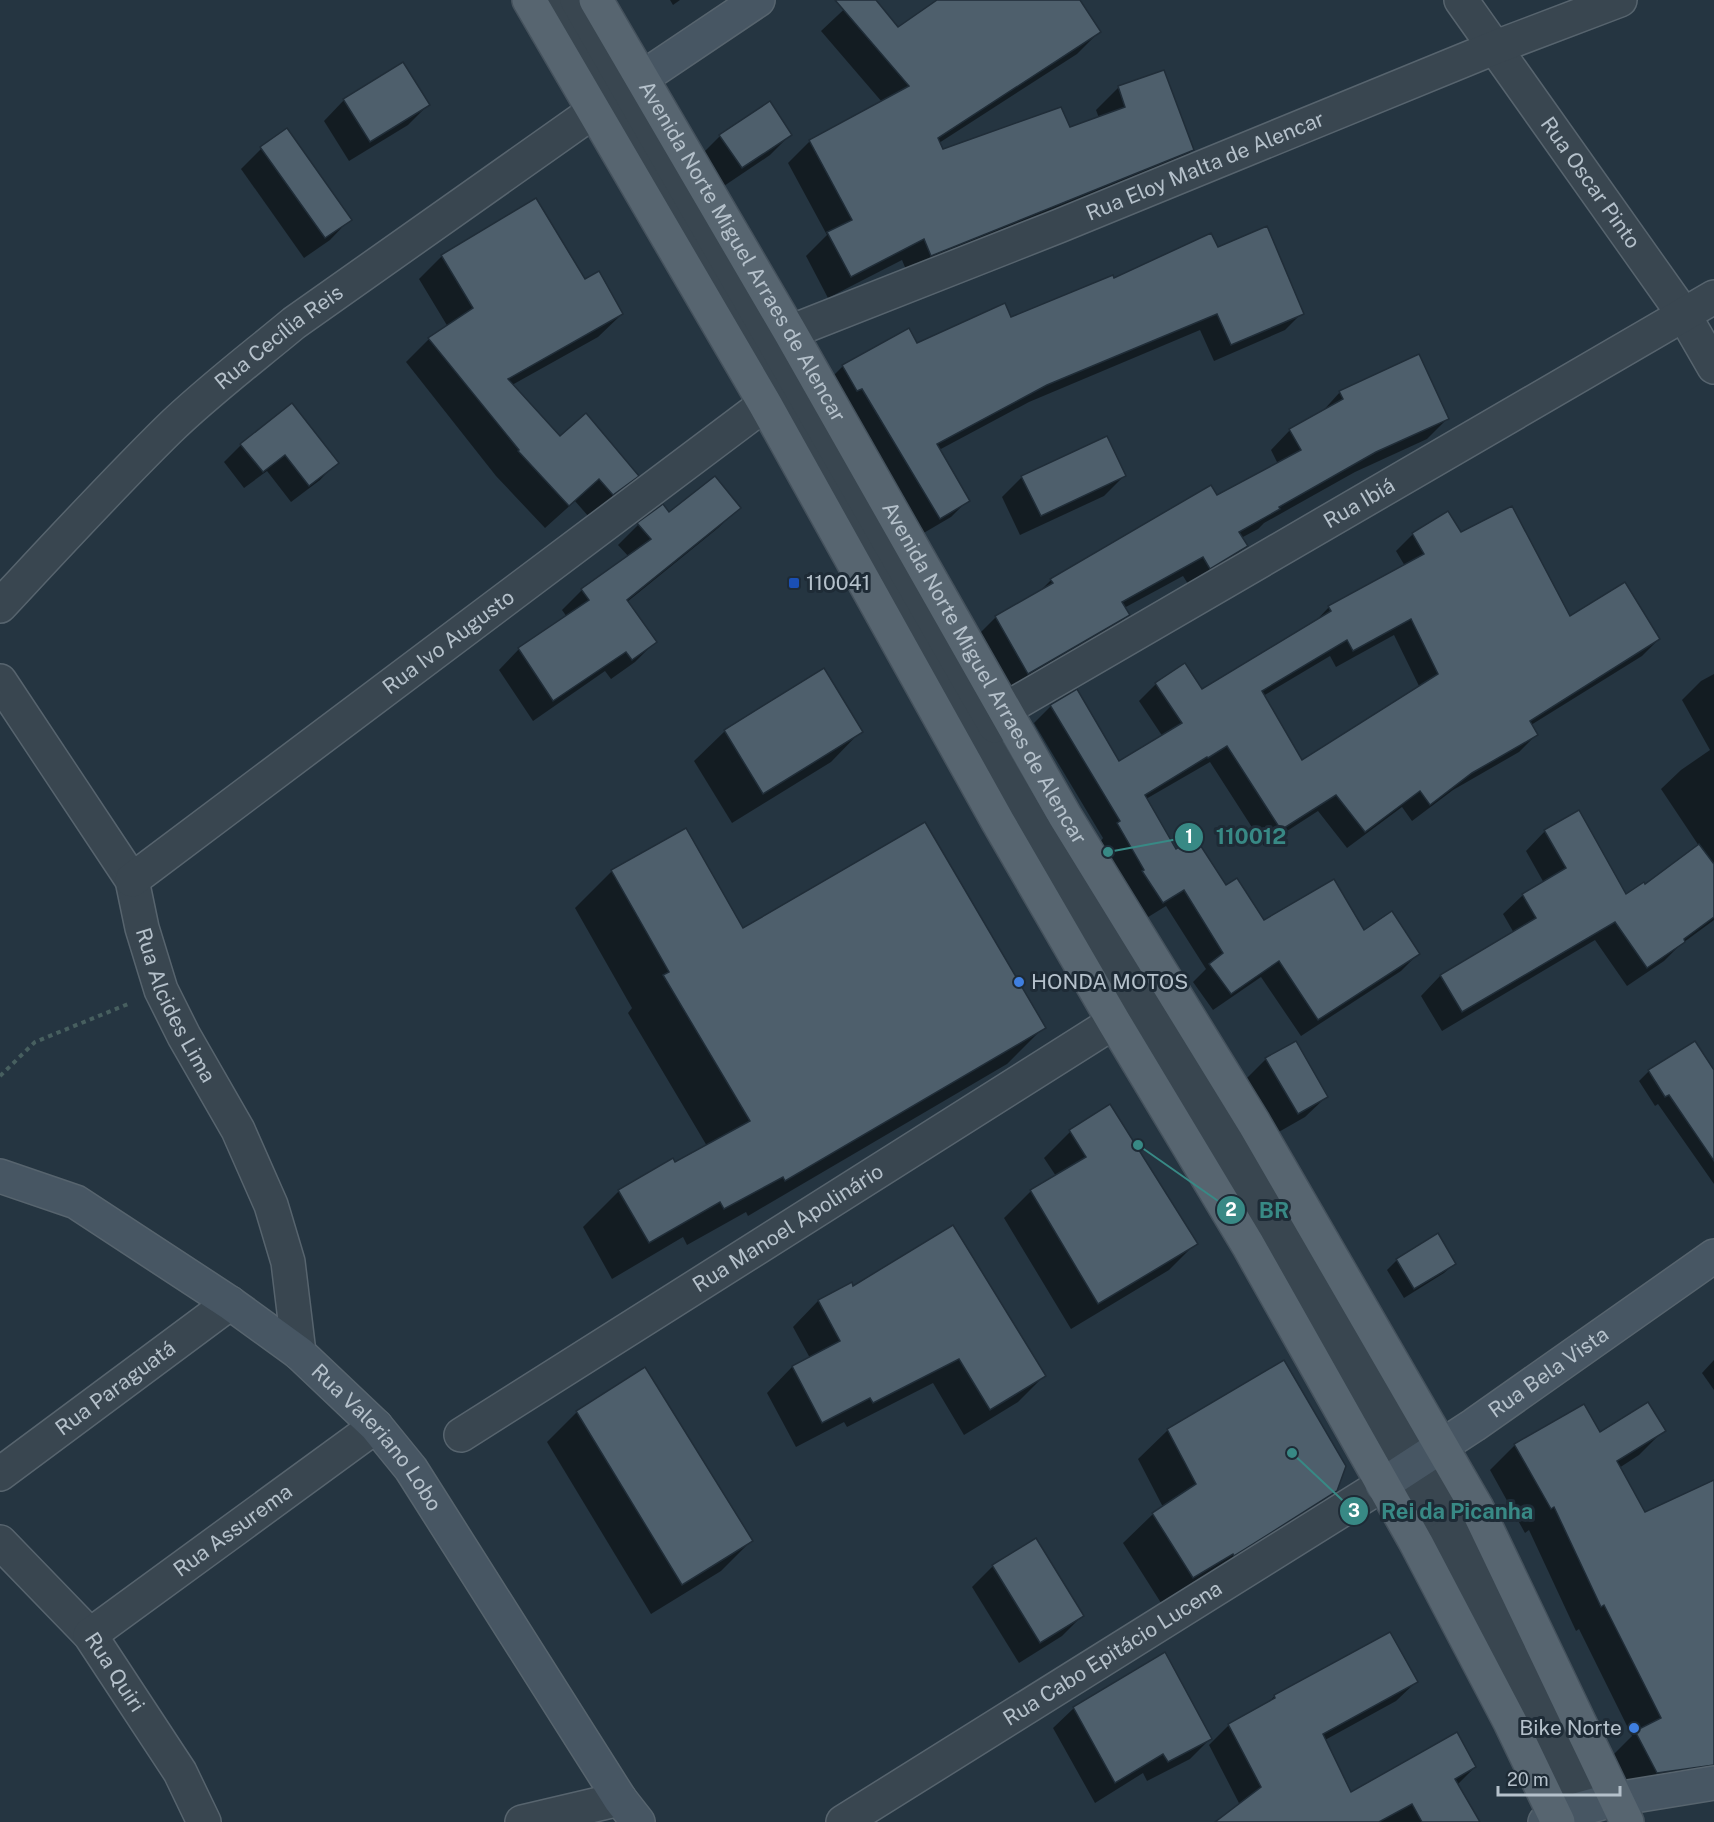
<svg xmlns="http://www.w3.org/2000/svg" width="1714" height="1822" viewBox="0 0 1714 1822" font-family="'Public Sans',sans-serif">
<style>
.shadow{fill:#0007;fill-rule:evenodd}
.building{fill:#4e5f6c;stroke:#202d38;stroke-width:1.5;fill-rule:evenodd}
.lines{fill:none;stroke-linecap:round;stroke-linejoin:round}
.street-casing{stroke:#57646e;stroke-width:36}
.secondary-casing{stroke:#57646e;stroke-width:36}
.primary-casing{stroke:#45525d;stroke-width:36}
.path{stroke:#475f5f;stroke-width:4;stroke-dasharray:4.5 4.5;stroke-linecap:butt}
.street{stroke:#394650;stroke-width:33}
.secondary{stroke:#475663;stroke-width:33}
.primary{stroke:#576570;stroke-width:33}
.transit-dot{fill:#1a4fb4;stroke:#1e2b36;stroke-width:2}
.shop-dot{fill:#3f7fe0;stroke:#1e2b36;stroke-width:2}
.labels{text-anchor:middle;stroke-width:6;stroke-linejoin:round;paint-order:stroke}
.street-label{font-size:21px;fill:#b5c1cb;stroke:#1e2b36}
.poi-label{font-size:21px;fill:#b5c1cb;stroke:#1e2b36;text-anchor:start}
.leader{fill:none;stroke:#388985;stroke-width:2}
.callout-dot{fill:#388985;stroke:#1e2b36;stroke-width:2}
.mark-label{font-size:18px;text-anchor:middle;font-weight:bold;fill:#fff}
.callout-label{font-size:22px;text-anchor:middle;font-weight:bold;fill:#388985;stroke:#1e2b36;stroke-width:6;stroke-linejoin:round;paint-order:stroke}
</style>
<rect width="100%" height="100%" fill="#253541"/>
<!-- shadow -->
<g class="shadow">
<path d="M 670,0 L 680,0 L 673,5 Z"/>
<path d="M 854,0 L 874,0 L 898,29 L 940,0 L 1078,0 L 1099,32 L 1077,54 L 939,143 L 943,151 L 1069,128 L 1099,118 L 1096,110 L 1119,87 L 1193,150 L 1170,172 L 909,277 L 902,260 L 828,298 L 806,256 L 827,235 L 788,163 L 810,141 L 882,102 L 821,31 Z"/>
<path d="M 344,100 L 428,105 L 408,125 L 349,161 L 324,121 Z"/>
<path d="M 790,135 L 770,155 L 721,188 L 700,156 L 720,136 Z"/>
<path d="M 261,149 L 350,219 L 330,240 L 304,258 L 241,169 Z"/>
<path d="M 1217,249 L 1302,313 L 1285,330 L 1214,361 L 1200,330 L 1029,402 L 939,450 L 968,500 L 951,517 L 922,534 L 826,383 L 843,366 L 1011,319 L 1113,280 Z"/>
<path d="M 442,256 L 585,281 L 622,314 L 598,337 L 512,385 L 560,438 L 637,475 L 614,498 L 589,517 L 575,501 L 545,528 L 496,476 L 406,362 L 429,339 L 448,327 L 419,279 Z"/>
<path d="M 1340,392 L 1447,419 L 1427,439 L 1355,472 L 1264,523 L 1258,529 L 1241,538 L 1246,546 L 1226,566 L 1190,587 L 1183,576 L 1124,608 L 1128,615 L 1108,635 L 1008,693 L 976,637 L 996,617 L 1038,593 L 1051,580 L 1278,464 L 1271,450 L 1290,430 L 1321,413 Z"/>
<path d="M 241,445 L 337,462 L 320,480 L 291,502 L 267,471 L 244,488 L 224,462 Z"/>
<path d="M 1124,476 L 1104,496 L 1020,535 L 1002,497 L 1022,477 Z"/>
<path d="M 739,508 L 718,528 L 627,602 L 655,642 L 635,662 L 611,679 L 605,671 L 533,721 L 499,670 L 519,649 L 567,617 L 562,610 L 582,590 L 629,557 L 618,545 L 638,525 L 669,514 Z"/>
<path d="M 1413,534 L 1460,534 L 1569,618 L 1659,639 L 1642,656 L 1531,725 L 1536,735 L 1519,752 L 1453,790 L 1412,821 L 1402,807 L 1347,848 L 1318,811 L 1264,846 L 1210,762 L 1146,799 L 1176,851 L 1225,887 L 1264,922 L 1363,932 L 1418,954 L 1401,971 L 1301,1036 L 1261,977 L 1213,1010 L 1193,982 L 1206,969 L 1166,906 L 1145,919 L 1101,841 L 1103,838 L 1034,723 L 1051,706 L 1077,691 L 1119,763 L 1163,737 L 1139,701 L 1156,684 L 1201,691 L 1312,625 L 1329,607 L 1405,566 L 1396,551 ZM 1394,635 L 1420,688 L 1302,762 L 1263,696 L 1330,656 L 1336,667 Z"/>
<path d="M 824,670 L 861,731 L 831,762 L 732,823 L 694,761 L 725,731 Z"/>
<path d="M 1714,674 L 1714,920 L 1680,945 L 1664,961 L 1627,986 L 1595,940 L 1442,1031 L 1421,996 L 1440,976 L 1514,933 L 1503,914 L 1523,895 L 1544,883 L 1526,851 L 1545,831 L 1626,896 L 1645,886 L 1699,846 L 1661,789 L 1681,770 L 1710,750 L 1682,700 L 1701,681 Z"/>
<path d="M 612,871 L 743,930 L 1044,1027 L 1007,1064 L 748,1216 L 746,1212 L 687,1245 L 683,1237 L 612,1279 L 583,1227 L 619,1191 L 707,1146 L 628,1013 L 632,1008 L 575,908 Z"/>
<path d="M 1266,1059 L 1326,1097 L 1305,1117 L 1277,1133 L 1246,1079 Z"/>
<path d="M 1649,1071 L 1714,1108 L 1714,1184 L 1658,1104 L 1655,1106 L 1639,1081 Z"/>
<path d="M 1070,1132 L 1196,1243 L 1169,1270 L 1071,1329 L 1004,1218 L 1031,1191 L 1056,1176 L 1044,1158 Z"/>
<path d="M 1437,1235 L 1454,1264 L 1444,1273 L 1404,1298 L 1387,1270 L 1397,1260 Z"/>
<path d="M 851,1284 L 853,1288 L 1044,1376 L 1018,1402 L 964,1435 L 933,1383 L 847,1427 L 844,1422 L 796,1447 L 767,1393 L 792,1367 L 810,1358 L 793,1327 L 818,1301 Z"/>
<path d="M 1714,1360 L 1714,1390 L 1702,1373 Z"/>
<path d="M 577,1412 L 751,1541 L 721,1571 L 651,1614 L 547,1442 Z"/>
<path d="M 1168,1430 L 1335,1490 L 1305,1520 L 1163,1606 L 1123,1543 L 1153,1514 L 1163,1507 L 1138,1459 Z"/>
<path d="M 1664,1430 L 1639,1455 L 1619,1468 L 1645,1514 L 1714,1504 L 1714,1787 L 1632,1798 L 1611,1757 L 1632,1736 L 1579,1629 L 1576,1631 L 1529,1530 L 1525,1533 L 1490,1470 L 1515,1445 L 1600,1434 Z"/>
<path d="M 1036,1540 L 1082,1616 L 1062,1636 L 1019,1663 L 972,1587 L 993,1566 Z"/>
<path d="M 1416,1682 L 1396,1701 L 1325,1740 L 1351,1794 L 1475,1767 L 1457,1785 L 1478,1822 L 1217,1822 L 1240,1805 L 1209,1745 L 1229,1725 L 1265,1705 L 1275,1696 Z"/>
<path d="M 1074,1708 L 1210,1739 L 1190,1759 L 1147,1781 L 1143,1773 L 1095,1803 L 1053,1728 Z"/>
</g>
<!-- building -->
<g class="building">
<path d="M 835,0 L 876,0 L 898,27 L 937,0 L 1080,0 L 1101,32 L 938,138 L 943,149 L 1061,107 L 1070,127 L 1125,107 L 1118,86 L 1164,70 L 1194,150 L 931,256 L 924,239 L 851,277 L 827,232 L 852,220 L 809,140 L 909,86 Z"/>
<path d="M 403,62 L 430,105 L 370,142 L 343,99 Z"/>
<path d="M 770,101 L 792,135 L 742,168 L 719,135 Z"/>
<path d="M 287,128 L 352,220 L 325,238 L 260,147 Z"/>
<path d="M 536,198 L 585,279 L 599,271 L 623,314 L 508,379 L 560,436 L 586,413 L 639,476 L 613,495 L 599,479 L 569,506 L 518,451 L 519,450 L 428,338 L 473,308 L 441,255 Z"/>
<path d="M 1267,226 L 1304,314 L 1231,345 L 1217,314 L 1047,385 L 937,444 L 970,501 L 940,519 L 862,389 L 857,391 L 842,365 L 909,328 L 917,343 L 1005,303 L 1011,317 L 1113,275 L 1114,278 L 1211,233 L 1218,247 Z"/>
<path d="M 1419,354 L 1449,419 L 1376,452 L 1279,507 L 1280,509 L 1239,532 L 1248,546 L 1210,569 L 1203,557 L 1122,602 L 1130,615 L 1028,674 L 995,616 L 1053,583 L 1050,579 L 1211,485 L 1217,495 L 1301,450 L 1289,429 L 1343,399 L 1339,391 Z"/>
<path d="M 292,403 L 339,463 L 309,486 L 285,455 L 263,472 L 240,444 Z"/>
<path d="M 1107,436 L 1126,476 L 1041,516 L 1021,476 Z"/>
<path d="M 715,476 L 741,508 L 627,600 L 657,642 L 632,660 L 626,652 L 553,701 L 518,648 L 589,600 L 581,589 L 651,539 L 637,523 L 663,504 L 669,512 Z"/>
<path d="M 1512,506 L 1570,616 L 1625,582 L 1660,639 L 1530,721 L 1538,735 L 1472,773 L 1430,805 L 1420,791 L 1365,832 L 1336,795 L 1281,830 L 1227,746 L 1208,758 L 1207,757 L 1145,795 L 1176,849 L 1195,837 L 1226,885 L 1237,878 L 1264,920 L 1334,879 L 1364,930 L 1392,911 L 1420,954 L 1318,1020 L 1279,961 L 1231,994 L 1209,964 L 1223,953 L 1184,890 L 1163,903 L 1142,871 L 1144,870 L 1117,823 L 1120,821 L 1050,705 L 1077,689 L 1119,761 L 1182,723 L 1155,683 L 1185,663 L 1202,689 L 1331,611 L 1328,606 L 1424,554 L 1412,533 L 1448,511 L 1461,532 ZM 1411,619 L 1438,674 L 1302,760 L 1262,691 L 1347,640 L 1353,651 Z"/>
<path d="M 824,668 L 863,732 L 763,794 L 724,730 Z"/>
<path d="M 1579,810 L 1626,894 L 1644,882 L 1645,884 L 1699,844 L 1714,864 L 1714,917 L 1684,939 L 1685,942 L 1647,968 L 1615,922 L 1462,1012 L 1440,975 L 1536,918 L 1522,894 L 1566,868 L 1544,830 Z"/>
<path d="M 925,822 L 1046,1028 L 785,1181 L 783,1177 L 724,1209 L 720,1202 L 649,1243 L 618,1190 L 673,1158 L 675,1162 L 750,1121 L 663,975 L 669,972 L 611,870 L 686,828 L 743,928 Z"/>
<path d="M 1296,1041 L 1328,1097 L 1298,1114 L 1265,1058 Z"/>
<path d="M 1695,1041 L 1714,1070 L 1714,1161 L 1669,1095 L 1665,1097 L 1648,1070 Z"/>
<path d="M 1110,1104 L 1198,1244 L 1098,1304 L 1030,1190 L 1086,1157 L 1069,1130 Z"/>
<path d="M 953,1225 L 1046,1376 L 990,1410 L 959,1359 L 873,1403 L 870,1398 L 822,1423 L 792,1366 L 840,1341 L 818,1300 L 852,1282 L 853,1286 Z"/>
<path d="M 1438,1233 L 1456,1264 L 1414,1289 L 1396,1259 Z"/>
<path d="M 1284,1360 L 1346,1466 L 1337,1491 L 1234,1556 L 1233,1554 L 1193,1578 L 1152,1513 L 1196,1484 L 1167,1429 Z"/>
<path d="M 645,1367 L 753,1541 L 682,1585 L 576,1411 Z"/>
<path d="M 1648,1402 L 1666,1431 L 1617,1461 L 1645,1512 L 1714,1480 L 1714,1765 L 1657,1773 L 1635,1731 L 1661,1718 L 1604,1605 L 1601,1607 L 1554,1507 L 1551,1509 L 1514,1444 L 1584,1404 L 1600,1432 Z"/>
<path d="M 1036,1538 L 1084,1616 L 1040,1643 L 992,1565 Z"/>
<path d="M 1390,1632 L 1418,1682 L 1323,1734 L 1351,1792 L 1457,1732 L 1476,1767 L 1455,1779 L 1480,1822 L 1422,1822 L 1412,1804 L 1379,1822 L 1215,1822 L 1261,1787 L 1228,1724 L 1275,1698 L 1274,1695 Z"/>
<path d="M 1165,1652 L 1212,1739 L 1168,1762 L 1163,1754 L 1115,1783 L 1073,1707 Z"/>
</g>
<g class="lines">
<defs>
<g id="street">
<path d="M 554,0 L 1094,932 L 1394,1458 L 1421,1445 L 1057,833"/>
<path d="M 577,0 L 995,726"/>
<path id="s1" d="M 1461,0 L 1684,315 L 1714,367"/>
<path id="s2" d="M 790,332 L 1059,226 L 1496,47 L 1620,0"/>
<path id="s3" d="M 0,606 C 55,547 110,487 168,430 C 207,392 252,358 294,323 L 594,111"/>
<path id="s4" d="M 0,681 L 132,880 L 142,928 L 161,990 L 184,1036 L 238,1130 L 271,1205 L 288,1262 L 299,1353"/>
<path id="s5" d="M 1004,710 L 1714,297"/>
<path id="s6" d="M 132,880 L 765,404"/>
<path id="s7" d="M 461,1435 L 1114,1022"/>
<path id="s8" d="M 0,1474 L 230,1303"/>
<path d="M 1432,1474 L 1451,1507 L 1429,1521 L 1410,1485 Z"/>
<path d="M 1461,1529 L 1538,1676 L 1591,1786 L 1570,1793 L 1437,1542 Z"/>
<path id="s9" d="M 0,1542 L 90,1635 L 180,1772 L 204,1822"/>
<path id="s10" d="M 90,1635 L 376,1426"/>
<path d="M 522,1822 L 620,1799"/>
<path id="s11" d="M 843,1822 L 1382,1485"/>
</g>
<g id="secondary">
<path d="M 642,78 L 758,0"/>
<path id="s12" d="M 0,1176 L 76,1202 L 230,1303 L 299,1353 L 376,1426 L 411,1469 L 620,1799 L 638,1822"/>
<path id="s13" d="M 1382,1485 L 1474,1425 L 1714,1256"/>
<path d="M 1545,1822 L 1555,1816 L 1616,1799 L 1714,1783"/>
</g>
<g id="primary">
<path d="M 529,0 L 765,404 L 998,822 L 1114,1022 L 1248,1245 L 1416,1543 L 1510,1722 L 1558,1822"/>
<path id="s14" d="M 596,0 L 790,332 L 1065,816 L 1254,1123 L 1477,1508 L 1627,1822"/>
</g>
</defs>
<!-- street casing -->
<use href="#street" class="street-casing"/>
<!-- secondary casing -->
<use href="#secondary" class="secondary-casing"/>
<!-- primary casing -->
<use href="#primary" class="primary-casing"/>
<!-- path -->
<path class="path" d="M 0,1076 L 35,1042 L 128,1004"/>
<!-- street -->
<use href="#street" class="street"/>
<!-- secondary -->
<use href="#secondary" class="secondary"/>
<!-- primary -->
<use href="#primary" class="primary"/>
</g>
<!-- markers -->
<rect class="transit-dot" x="788" y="577" width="12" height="12" rx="3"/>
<g class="shop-dot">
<circle cx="1019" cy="982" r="6"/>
<circle cx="1634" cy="1728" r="6"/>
</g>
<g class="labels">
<!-- street labels -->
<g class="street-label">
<text dy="7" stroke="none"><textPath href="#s2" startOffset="447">Rua Eloy Malta de Alencar</textPath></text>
<text dy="7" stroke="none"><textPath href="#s1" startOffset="224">Rua Oscar Pinto</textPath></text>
<text dy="7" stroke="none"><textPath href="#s14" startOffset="291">Avenida Norte Miguel Arraes de Alencar</textPath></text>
<text dy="7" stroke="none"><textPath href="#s3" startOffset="388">Rua Cecília Reis</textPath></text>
<text dy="7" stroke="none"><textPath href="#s5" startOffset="411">Rua Ibiá</textPath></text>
<text dy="7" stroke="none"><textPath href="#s6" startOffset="396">Rua Ivo Augusto</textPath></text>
<text dy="7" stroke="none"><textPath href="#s14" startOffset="777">Avenida Norte Miguel Arraes de Alencar</textPath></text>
<text dy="7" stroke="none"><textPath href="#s4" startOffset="372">Rua Alcides Lima</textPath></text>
<text dy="7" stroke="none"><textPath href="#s7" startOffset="387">Rua Manoel Apolinário</textPath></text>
<text dy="7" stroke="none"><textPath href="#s13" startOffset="201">Rua Bela Vista</textPath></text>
<text dy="7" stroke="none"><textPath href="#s8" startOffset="144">Rua Paraguatá</textPath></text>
<text dy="7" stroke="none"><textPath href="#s12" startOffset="465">Rua Valeriano Lobo</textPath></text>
<text dy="7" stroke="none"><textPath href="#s10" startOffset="177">Rua Assurema</textPath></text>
<text dy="7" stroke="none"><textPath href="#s11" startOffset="318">Rua Cabo Epitácio Lucena</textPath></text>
<text dy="7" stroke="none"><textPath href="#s9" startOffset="174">Rua Quiri</textPath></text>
</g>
<!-- poi labels -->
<g class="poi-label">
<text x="806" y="590">110041</text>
<text x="1031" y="989">HONDA MOTOS</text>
<text x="1622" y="1735" text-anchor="end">Bike Norte</text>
</g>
</g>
<!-- callouts -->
<path class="leader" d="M1108 852L1189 837M1138 1145L1231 1210M1292 1453L1354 1511"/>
<g class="callout-dot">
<circle cx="1108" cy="852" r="6"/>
<circle cx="1138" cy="1145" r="6"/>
<circle cx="1292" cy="1453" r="6"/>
<circle cx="1189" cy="837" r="15"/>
<circle cx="1231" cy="1210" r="15"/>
<circle cx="1354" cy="1511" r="15"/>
</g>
<g class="mark-label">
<text x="1189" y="843">1</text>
<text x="1231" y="1216">2</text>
<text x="1354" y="1517">3</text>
</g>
<g class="callout-label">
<text x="1251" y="844">110012</text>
<text x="1274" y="1218">BR</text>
<text x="1457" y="1519">Rei da Picanha</text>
</g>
<!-- scale -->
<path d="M1498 1786v9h122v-9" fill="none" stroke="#b5c1cb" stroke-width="3"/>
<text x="1507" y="1786" font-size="18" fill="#b5c1cb" stroke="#1e2b36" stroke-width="4.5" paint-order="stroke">20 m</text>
</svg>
